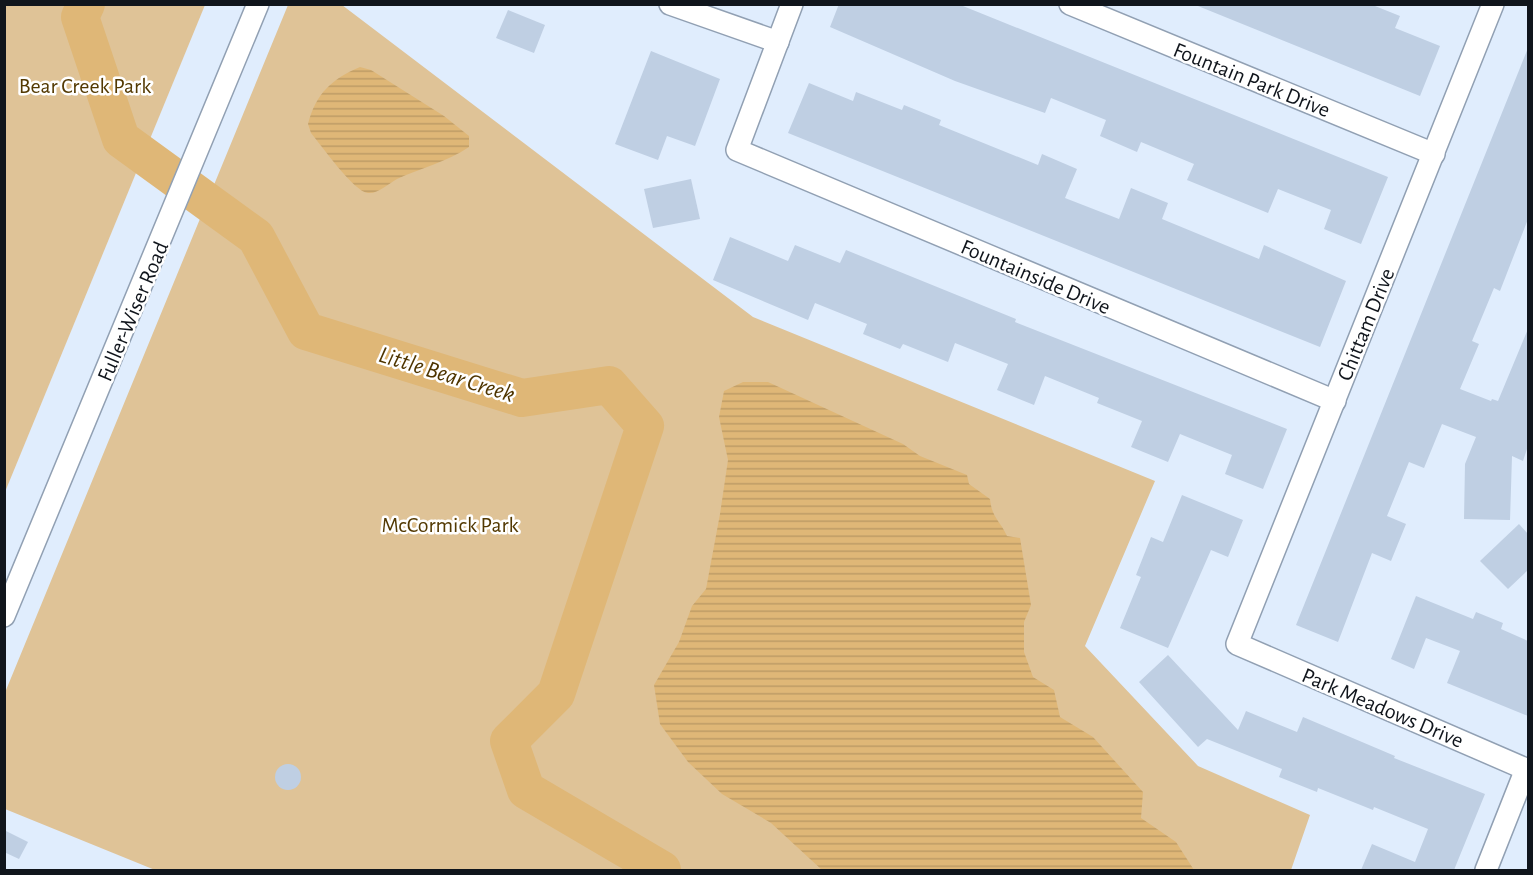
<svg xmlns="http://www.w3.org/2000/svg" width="1533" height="875" viewBox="0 0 1533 875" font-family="'Alegreya Sans',sans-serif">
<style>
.park{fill:#dfc397}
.water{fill:url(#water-rules)}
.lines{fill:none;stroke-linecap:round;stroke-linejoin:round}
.river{stroke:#dfb777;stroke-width:38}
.building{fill:#bfcfe3}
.minor-casing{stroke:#91a0b3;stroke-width:24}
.minor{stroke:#fff;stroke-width:21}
.labels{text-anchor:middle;stroke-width:5;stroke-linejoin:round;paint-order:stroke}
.street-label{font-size:22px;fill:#10151c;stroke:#fff}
.park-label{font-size:22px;fill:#533902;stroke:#fff}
.water-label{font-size:24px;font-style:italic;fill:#4f3500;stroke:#fff}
</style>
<defs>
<pattern id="water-rules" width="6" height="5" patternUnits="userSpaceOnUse" patternTransform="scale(1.5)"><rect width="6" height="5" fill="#dfb777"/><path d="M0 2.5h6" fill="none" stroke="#be9c66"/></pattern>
</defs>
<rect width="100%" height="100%" fill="#e0edfd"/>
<!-- park -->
<g class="park">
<path d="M 5,4 L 205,5 L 5,492 L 4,5 Z"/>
<path d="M 288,5 L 342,5 L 753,317 L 1155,481 L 1085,646 L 1198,766 L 1310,815 L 1291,870 L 155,870 L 5,809 L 4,695 Z"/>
</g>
<!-- water -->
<g class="water">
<path d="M 360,67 L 371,70 L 444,116 L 469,136 L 469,147 C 447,162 421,168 397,179 C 388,184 378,194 368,193 C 354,192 321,145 311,133 L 308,124 C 316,93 332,79 360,67 Z"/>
<path d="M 743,382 L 768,382 L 903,444 L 920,456 L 967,475 L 969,484 L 990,499 C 992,518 999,519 1007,536 L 1020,538 L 1031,605 L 1024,622 L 1024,652 L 1033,677 L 1054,690 L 1060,717 L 1093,737 L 1143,792 L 1141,818 L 1176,842 L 1194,870 L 822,870 L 771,823 L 722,794 L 688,762 L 660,724 L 654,685 L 679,642 L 692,606 L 706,589 L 720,514 L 728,460 L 719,417 L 724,391 Z"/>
</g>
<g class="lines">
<!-- river -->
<path class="river" d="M 86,4 L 80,17 L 121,139 L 256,237 L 306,331 L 522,398 L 609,385 L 645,426 L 556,694 L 509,741 L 526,790 L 662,870"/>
</g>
<!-- building -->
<g class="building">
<path d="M 839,4 L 958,4 L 1388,177 L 1361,244 L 1324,229 L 1331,210 L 1278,189 L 1268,213 L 1187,180 L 1194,164 L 1141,142 L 1137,152 L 1100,136 L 1106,120 L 1051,98 L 1045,113 L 955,81 L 830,27 Z"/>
<path d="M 1193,4 L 1370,4 L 1400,16 L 1395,28 L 1440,46 L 1420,96 Z"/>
<path d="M 508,10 L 545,25 L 534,53 L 496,38 Z"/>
<path d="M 1528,48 L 1528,219 L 1500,291 L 1494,288 L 1472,341 L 1479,344 L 1460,389 L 1491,401 L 1492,399 L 1498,401 L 1528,329 L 1528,446 L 1523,461 L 1512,456 L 1510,520 L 1464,519 L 1465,464 L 1476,437 L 1442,424 L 1424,468 L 1409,462 L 1387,516 L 1406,524 L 1391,561 L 1372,553 L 1338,642 L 1296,625 Z"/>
<path d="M 651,51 L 720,79 L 695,146 L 667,136 L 658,160 L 615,144 Z"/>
<path d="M 809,83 L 853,101 L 856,92 L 902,110 L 904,105 L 941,120 L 939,125 L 1038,165 L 1042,154 L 1077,169 L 1065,198 L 1119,219 L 1131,188 L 1168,203 L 1162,219 L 1259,259 L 1264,245 L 1346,281 L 1320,347 L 788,133 Z"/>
<path d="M 691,179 L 700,219 L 653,228 L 644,189 Z"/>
<path d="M 730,237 L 788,261 L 795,245 L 840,263 L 846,250 L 1016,319 L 1015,322 L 1287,429 L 1263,489 L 1225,474 L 1232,455 L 1180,434 L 1168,462 L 1131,447 L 1142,421 L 1097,403 L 1099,398 L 1045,376 L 1034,405 L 997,390 L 1008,364 L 955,343 L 948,362 L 903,344 L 900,349 L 863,334 L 867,324 L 815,303 L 808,320 L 713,280 Z"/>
<path d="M 1182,495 L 1243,520 L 1228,557 L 1211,550 L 1168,648 L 1120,628 L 1141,577 L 1136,575 L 1151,537 L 1163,542 Z"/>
<path d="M 1519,524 L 1528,534 L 1528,570 L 1508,589 L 1480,561 Z"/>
<path d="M 1416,596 L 1473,619 L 1476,612 L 1503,623 L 1501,629 L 1528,641 L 1528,716 L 1447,683 L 1460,651 L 1426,638 L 1414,669 L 1391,659 Z"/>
<path d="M 1168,655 L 1238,730 L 1246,711 L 1297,732 L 1303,717 L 1395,756 L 1394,758 L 1485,794 L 1454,870 L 1361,870 L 1372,844 L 1415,862 L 1428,829 L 1374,807 L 1373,810 L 1318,788 L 1317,792 L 1279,777 L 1282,769 L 1207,739 L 1198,747 L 1139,682 Z"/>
<circle cx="288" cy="777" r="13"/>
<path d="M 4,830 L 28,842 L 19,859 L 4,852 Z"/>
</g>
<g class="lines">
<defs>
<g id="minor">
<path d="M 670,4 L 778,42"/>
<path d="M 792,4 L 737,150 L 1335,401"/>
<path d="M 1070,4 L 1434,154"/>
<path d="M 1493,4 L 1237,644 L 1528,770"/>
<path d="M 4,616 L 258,4"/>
<path d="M 1486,870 L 1526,769"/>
</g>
</defs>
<!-- minor casing -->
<use href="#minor" class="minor-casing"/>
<!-- minor -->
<use href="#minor" class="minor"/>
</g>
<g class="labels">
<!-- street labels -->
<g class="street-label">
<text transform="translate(1252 79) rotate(22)" y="8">Fountain Park Drive</text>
<text transform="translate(1036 276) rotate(23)" y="8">Fountainside Drive</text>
<text transform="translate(132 311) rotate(-67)" y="8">Fuller-Wiser Road</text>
<text transform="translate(1365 324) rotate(-68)" y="8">Chittam Drive</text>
<text transform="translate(1383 707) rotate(23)" y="8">Park Meadows Drive</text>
</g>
<!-- park labels -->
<g class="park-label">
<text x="85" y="93">Bear Creek Park</text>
<text x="450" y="532">McCormick Park</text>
</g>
<!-- water labels -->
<g class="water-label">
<text transform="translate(447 374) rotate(17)" y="8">Little Bear Creek</text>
</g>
</g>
<!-- border -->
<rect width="1533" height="875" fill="none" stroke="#10151c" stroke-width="12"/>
</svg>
